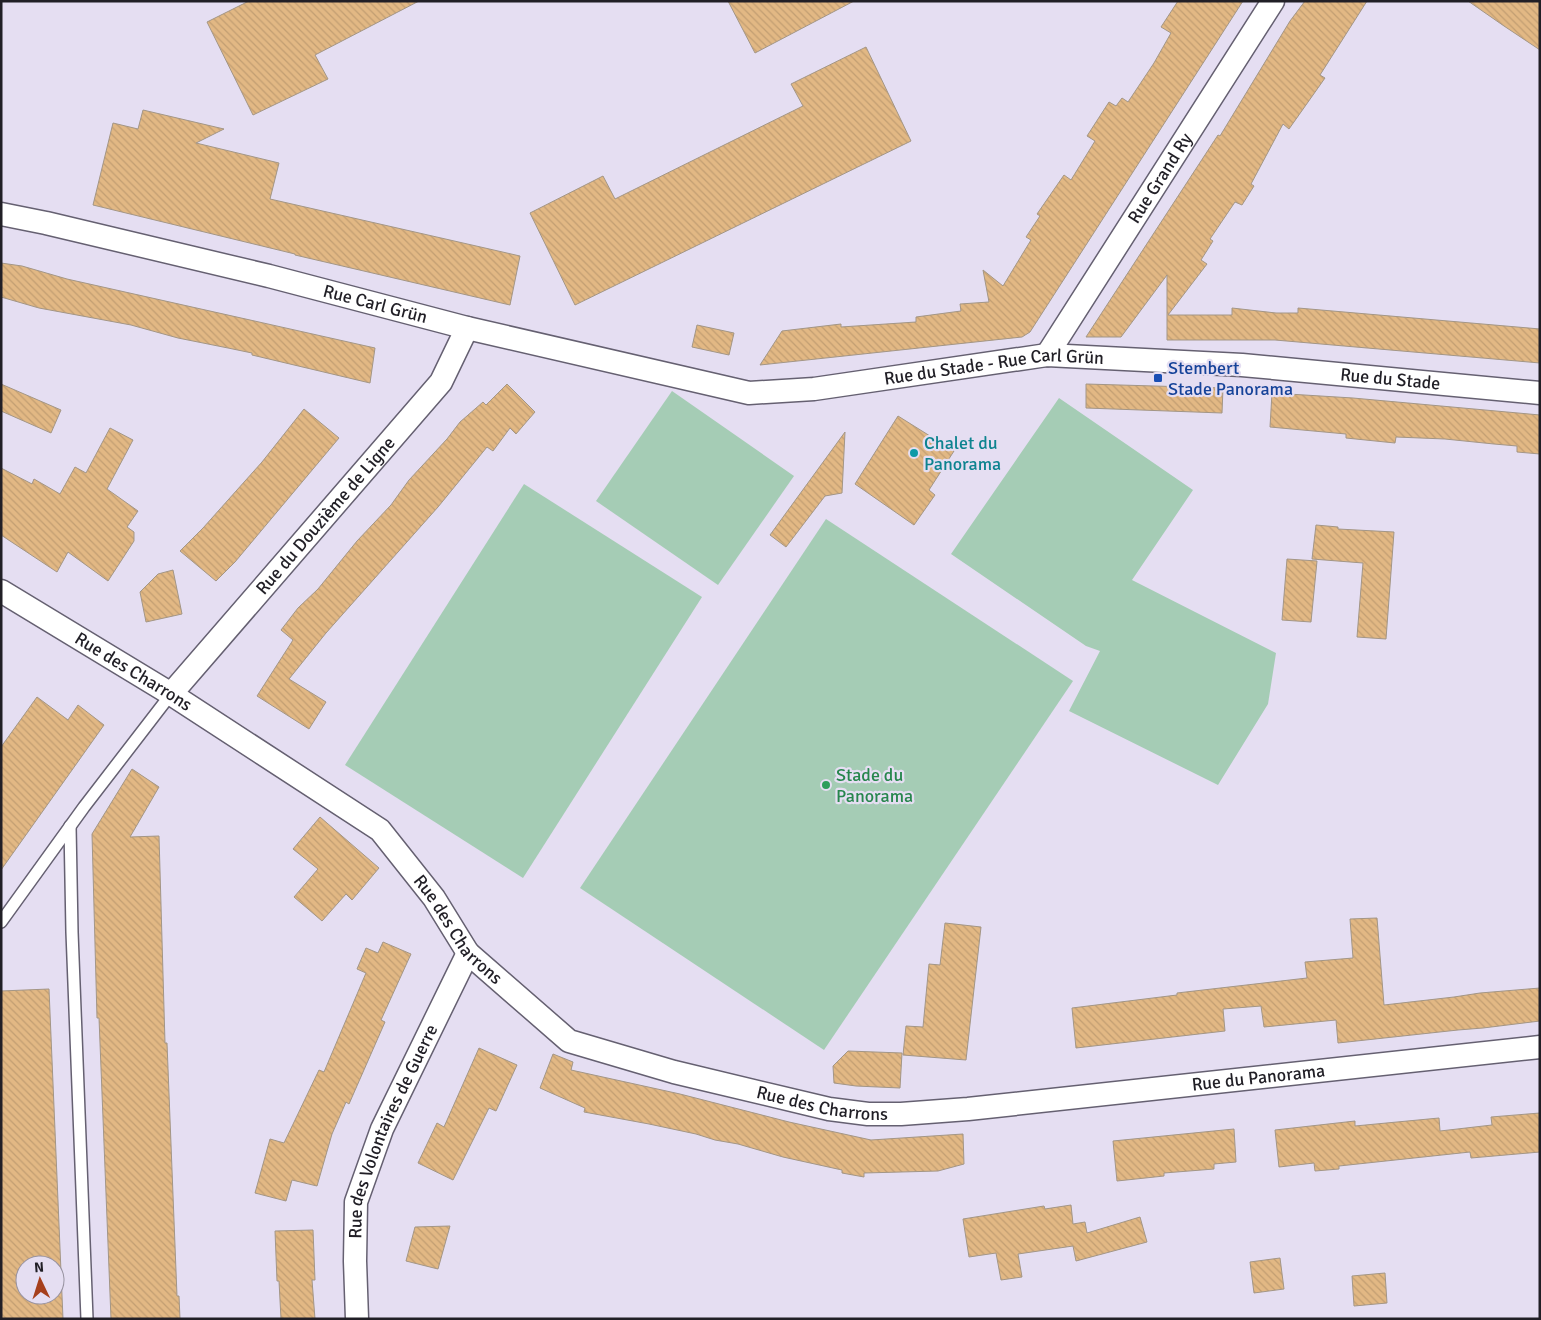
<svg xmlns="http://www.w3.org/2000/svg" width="1541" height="1320" viewBox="0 0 1541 1320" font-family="Signika,sans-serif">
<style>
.pitch{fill:#a5ccb5}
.building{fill:url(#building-back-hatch);stroke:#a39686;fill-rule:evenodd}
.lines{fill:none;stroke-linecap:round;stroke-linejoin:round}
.service-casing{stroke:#656071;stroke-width:14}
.minor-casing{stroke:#656071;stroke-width:25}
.service{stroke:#fff;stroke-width:11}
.minor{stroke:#fff;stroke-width:22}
.transit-dot{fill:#1a4fb4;stroke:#e5def2;stroke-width:2}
.culture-dot{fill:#0f9aa8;stroke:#e5def2;stroke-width:2}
.leisure-dot{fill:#2e9e5b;stroke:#e5def2;stroke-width:2}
.labels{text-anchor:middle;stroke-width:4.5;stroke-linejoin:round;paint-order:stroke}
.street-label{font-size:18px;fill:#211f26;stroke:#e5def2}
.transit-label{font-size:18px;fill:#164399;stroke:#e5def2;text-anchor:start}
.culture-label{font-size:18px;fill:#0d838f;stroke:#e5def2;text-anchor:start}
.leisure-label{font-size:18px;fill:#27864d;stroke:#e5def2;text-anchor:start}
</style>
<defs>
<pattern id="building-back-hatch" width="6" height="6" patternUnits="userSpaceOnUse" patternTransform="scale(1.25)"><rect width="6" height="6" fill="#e2b884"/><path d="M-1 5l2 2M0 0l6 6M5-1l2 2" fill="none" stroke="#c29e72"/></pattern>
</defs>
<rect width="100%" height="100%" fill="#e5def2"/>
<!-- pitch -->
<g class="pitch">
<path d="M 672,391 L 794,476 L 718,585 L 596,501 Z"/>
<path d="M 1059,398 L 1193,490 L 1132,580 L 1276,653 L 1268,704 L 1218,785 L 1069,711 L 1100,651 L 1086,646 L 951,554 Z"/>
<path d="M 524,484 L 702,597 L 523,878 L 345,765 Z"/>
<path d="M 826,519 L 1073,681 L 824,1050 L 580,888 Z"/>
</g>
<!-- building -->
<g class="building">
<path d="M 249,1 L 419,1 L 315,55 L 328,79 L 253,115 L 207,22 Z"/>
<path d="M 728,1 L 854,1 L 755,53 Z"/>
<path d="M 1178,1 L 1243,1 L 1030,332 L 1022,337 L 760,365 L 782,331 L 841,324 L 841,327 L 916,322 L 916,317 L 961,311 L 960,304 L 989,302 L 983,270 L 1003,286 L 1031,240 L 1026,237 L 1040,216 L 1037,214 L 1064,175 L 1071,180 L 1095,141 L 1087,136 L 1109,102 L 1116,106 L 1122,98 L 1128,102 L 1154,63 L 1171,33 L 1161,27 Z"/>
<path d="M 1305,1 L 1367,1 L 1320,75 L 1325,78 L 1289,129 L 1283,124 L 1251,184 L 1254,186 L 1242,205 L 1235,202 L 1210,239 L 1213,241 L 1201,260 L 1207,264 L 1168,315 L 1232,315 L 1232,308 L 1276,313 L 1298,313 L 1298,308 L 1540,329 L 1540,363 L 1275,340 L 1167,340 L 1167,275 L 1121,337 L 1086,337 L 1218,135 L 1220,136 L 1290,21 Z"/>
<path d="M 1468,1 L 1540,1 L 1540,50 L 1504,26 Z"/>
<path d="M 866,47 L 911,141 L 575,305 L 530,213 L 603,176 L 615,199 L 803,106 L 791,84 Z"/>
<path d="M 143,110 L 224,129 L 196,143 L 279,163 L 270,199 L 520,256 L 510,305 L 295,255 L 295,254 L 93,205 L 113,123 L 138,129 Z"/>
<path d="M 1,263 L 22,266 L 67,279 L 375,348 L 370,383 L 252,355 L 252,353 L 228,348 L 178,338 L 131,325 L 39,308 L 1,297 Z"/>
<path d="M 697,325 L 734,333 L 729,355 L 692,347 Z"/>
<path d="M 1,384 L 61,410 L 51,433 L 1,411 Z"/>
<path d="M 507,384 L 535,412 L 516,434 L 510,428 L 493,451 L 487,447 L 438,507 L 326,633 L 289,679 L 326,702 L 309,729 L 257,696 L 293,640 L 281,630 L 298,608 L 318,589 L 357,541 L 391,505 L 409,480 L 447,439 L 460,422 L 483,402 L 486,405 Z"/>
<path d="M 1086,384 L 1223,388 L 1222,413 L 1086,408 Z"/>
<path d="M 1272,393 L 1353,398 L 1540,415 L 1540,454 L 1517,452 L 1517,446 L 1494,444 L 1445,439 L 1396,437 L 1395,443 L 1346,438 L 1346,434 L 1270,427 Z"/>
<path d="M 304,409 L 339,438 L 235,562 L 216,581 L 180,551 L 203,528 L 262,462 Z"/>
<path d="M 898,416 L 954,451 L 929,490 L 935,495 L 914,525 L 855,484 Z"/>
<path d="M 110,428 L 133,440 L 107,489 L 138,511 L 127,527 L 134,532 L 134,541 L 108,581 L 68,552 L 57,572 L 1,535 L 1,468 L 32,484 L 34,479 L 60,494 L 75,467 L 86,473 Z"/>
<path d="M 845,432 L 842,493 L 825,496 L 786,547 L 770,535 Z"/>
<path d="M 1316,525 L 1338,527 L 1338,529 L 1394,532 L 1386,639 L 1357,637 L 1363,563 L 1312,559 Z"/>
<path d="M 1287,559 L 1317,561 L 1311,622 L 1282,620 Z"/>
<path d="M 173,570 L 182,614 L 146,622 L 140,592 L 158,574 Z"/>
<path d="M 37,697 L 68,720 L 78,705 L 104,725 L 1,870 L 1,747 Z"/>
<path d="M 132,769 L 159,787 L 130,837 L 159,836 L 165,1043 L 167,1043 L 177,1296 L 179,1296 L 180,1319 L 111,1319 L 99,1018 L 97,1018 L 92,834 Z"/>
<path d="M 320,817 L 379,868 L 352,900 L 346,894 L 322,921 L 294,897 L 318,869 L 293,849 Z"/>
<path d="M 1377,918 L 1384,1005 L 1454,997 L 1480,993 L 1540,988 L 1540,1021 L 1483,1028 L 1458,1030 L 1338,1043 L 1336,1020 L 1264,1027 L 1261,1006 L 1223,1009 L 1225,1031 L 1076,1048 L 1072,1008 L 1177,995 L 1177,993 L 1307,978 L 1305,962 L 1353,958 L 1350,919 Z"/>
<path d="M 945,923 L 981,927 L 966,1060 L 903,1055 L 906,1026 L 923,1027 L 929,964 L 940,965 Z"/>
<path d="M 383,942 L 411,954 L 381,1020 L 385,1022 L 349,1104 L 346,1102 L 332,1134 L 317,1186 L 292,1180 L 286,1201 L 255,1193 L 270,1139 L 284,1143 L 319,1070 L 324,1072 L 366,973 L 357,969 L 366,948 L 378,953 Z"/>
<path d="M 49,989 L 63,1319 L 1,1319 L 1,991 ZM 25,1265 L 55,1265 L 55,1295 L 25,1295 Z"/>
<path d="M 479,1048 L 517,1065 L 496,1111 L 489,1108 L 453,1180 L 418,1163 L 437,1123 L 444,1127 Z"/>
<path d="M 848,1051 L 902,1053 L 900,1088 L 856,1086 L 834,1083 L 833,1066 Z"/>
<path d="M 553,1054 L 573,1062 L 571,1070 L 680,1094 L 789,1122 L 871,1140 L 963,1134 L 964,1164 L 938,1171 L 864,1173 L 864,1177 L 842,1173 L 842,1170 L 783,1157 L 738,1144 L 715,1140 L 696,1134 L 649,1124 L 584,1112 L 585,1108 L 540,1088 Z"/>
<path d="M 1540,1113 L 1540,1152 L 1471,1158 L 1470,1152 L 1339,1166 L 1339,1169 L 1315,1171 L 1314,1163 L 1279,1167 L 1275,1130 L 1355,1121 L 1355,1126 L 1439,1118 L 1440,1131 L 1492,1125 L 1491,1117 Z"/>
<path d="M 1234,1129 L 1236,1162 L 1214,1164 L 1214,1169 L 1164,1173 L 1164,1176 L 1117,1181 L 1113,1141 Z"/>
<path d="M 1071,1205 L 1073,1224 L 1085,1222 L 1087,1233 L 1140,1217 L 1147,1242 L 1076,1261 L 1073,1246 L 1018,1254 L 1022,1277 L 1001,1280 L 996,1253 L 969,1257 L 963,1219 L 1044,1206 L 1045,1209 Z"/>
<path d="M 450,1226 L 438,1269 L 406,1261 L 415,1227 Z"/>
<path d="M 313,1230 L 315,1280 L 312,1280 L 315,1319 L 281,1319 L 279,1281 L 277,1281 L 275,1231 Z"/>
<path d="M 1280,1258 L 1284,1289 L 1254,1293 L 1250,1262 Z"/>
<path d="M 1385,1273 L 1387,1303 L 1354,1306 L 1352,1276 Z"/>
</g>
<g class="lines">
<defs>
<g id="service">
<path d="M 70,826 L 72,932 L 87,1319"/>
<path d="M 1,922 L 84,807 L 171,694"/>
</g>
<g id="minor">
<path id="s1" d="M 1,214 L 46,223 L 269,276 L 467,328 L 749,393 L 814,389 L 1047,355 L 1242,365 L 1540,393"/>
<path id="s2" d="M 1047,355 L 1273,1"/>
<path id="s3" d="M 1,591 L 171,694 L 380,830 L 434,898 L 468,953 L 569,1041 L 674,1072 L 829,1109 L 868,1114 L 901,1114 L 968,1109 L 1540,1047"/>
<path id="s4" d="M 171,694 L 441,382 L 467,328"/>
<path id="s5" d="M 357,1319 L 355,1261 L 356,1202 L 382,1129 L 468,953"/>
</g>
</defs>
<!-- service casing -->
<use href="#service" class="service-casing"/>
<!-- minor casing -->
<use href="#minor" class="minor-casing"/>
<!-- service -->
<use href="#service" class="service"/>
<!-- minor -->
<use href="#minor" class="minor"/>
</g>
<!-- markers -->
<rect class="transit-dot" x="1153" y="373" width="10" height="10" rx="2.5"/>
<circle class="culture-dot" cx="914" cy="453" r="5"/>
<circle class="leisure-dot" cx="826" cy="785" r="5"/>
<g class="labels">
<!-- street labels -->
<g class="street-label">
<text dy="6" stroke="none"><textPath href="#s2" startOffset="210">Rue Grand Ry</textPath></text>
<text dy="6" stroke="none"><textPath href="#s1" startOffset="385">Rue Carl Grün</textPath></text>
<text dy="6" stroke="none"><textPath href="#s1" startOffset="1016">Rue du Stade - Rue Carl Grün</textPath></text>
<text dy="6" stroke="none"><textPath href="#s1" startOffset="1414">Rue du Stade</textPath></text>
<text dy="6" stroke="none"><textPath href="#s4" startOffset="236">Rue du Douzième de Ligne</textPath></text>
<text dy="6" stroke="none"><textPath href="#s3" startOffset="155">Rue des Charrons</textPath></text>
<text dy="6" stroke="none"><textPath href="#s3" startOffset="575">Rue des Charrons</textPath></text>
<text dy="6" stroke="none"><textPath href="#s3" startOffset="1434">Rue du Panorama</textPath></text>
<text dy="6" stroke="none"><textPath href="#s3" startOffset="995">Rue des Charrons</textPath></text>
<text dy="6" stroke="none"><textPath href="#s5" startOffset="195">Rue des Volontaires de Guerre</textPath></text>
</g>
<!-- transit labels -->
<g class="transit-label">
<text x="1168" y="374">Stembert<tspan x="1168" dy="21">Stade Panorama</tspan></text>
</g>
<!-- culture labels -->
<g class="culture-label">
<text x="924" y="449">Chalet du<tspan x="924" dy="21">Panorama</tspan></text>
</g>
<!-- leisure labels -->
<g class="leisure-label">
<text x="836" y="781">Stade du<tspan x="836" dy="21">Panorama</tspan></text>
</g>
</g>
<!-- border -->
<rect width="1541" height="1320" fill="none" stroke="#211f26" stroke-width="5"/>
<!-- north arrow -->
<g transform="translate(40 1280) rotate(356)"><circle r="24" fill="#e5def2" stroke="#9792a0"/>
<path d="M0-4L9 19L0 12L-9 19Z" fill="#a63f1c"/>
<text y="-8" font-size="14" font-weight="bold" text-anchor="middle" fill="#211f26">N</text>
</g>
</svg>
